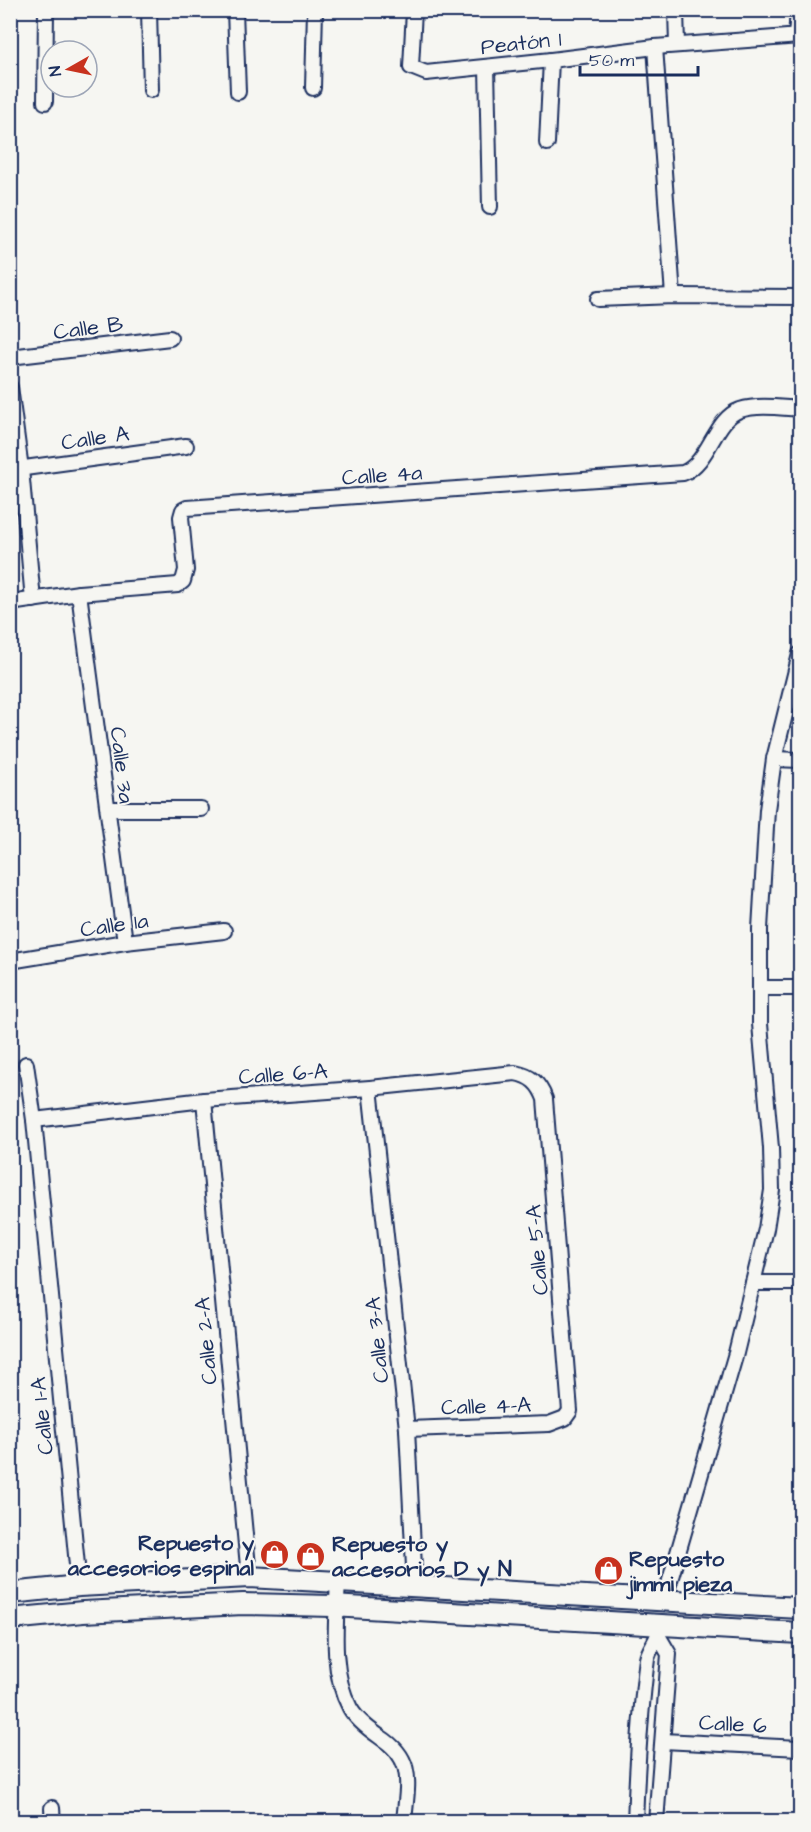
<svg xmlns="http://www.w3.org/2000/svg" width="811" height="1832" viewBox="0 0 811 1832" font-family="'Architects Daughter',sans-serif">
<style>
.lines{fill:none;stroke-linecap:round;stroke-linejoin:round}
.street-casing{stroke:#1b2f5e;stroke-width:18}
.secondary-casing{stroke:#1b2f5e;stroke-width:24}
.street{stroke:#f6f6f2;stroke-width:14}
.secondary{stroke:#f6f6f2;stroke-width:20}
.labels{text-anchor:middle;stroke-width:4.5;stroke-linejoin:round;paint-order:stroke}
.street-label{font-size:22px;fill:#1b2f5e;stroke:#f6f6f2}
.poi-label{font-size:22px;font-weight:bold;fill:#1b2f5e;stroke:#f6f6f2;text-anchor:start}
</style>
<rect width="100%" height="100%" fill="#f6f6f2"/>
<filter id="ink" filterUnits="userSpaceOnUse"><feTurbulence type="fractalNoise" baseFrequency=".0167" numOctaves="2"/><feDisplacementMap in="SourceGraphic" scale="12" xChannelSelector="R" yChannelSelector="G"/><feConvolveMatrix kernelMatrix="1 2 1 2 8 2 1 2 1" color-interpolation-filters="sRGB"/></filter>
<g filter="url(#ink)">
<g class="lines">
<defs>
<g id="street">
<path d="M 149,10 L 151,90"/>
<path d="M 235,10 L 238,92"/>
<path d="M 414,10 L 411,67 L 426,73 L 551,60 L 655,47 L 800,36"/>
<path d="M 676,10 L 677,45"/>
<path d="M 796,37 L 798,10"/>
<path d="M 655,47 L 673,296"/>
<path d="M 487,67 L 490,207"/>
<path d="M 313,88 L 315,10"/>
<path d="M 45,102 L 46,10"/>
<path d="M 547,143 L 551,60"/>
<path d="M 598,299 L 673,296 L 800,297"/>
<path d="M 10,357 L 170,338"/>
<path d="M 10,387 L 21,469 L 33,600"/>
<path d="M 10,470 L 186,446"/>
<path d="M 79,593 L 125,942"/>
<path d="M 10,603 L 79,593 L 178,585 L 183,581 L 186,570 L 181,517 L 183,510 L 187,508 L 683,473 C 710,462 714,419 740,410 C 759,404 782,408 800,409"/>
<path d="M 774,759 L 800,760"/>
<path d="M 108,809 L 201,809"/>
<path d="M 10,961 L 125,942 L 224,931"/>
<path d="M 760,988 L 800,988"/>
<path d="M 26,1064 L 34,1120 L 79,1586"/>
<path d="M 370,1088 L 407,1429 L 415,1587"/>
<path d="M 204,1100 L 249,1577"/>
<path d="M 34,1120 L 204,1100 L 370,1088 L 515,1073 C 531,1076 539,1083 545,1099 L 570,1411 L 565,1418 L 549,1424 L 407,1429"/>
<path d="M 753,1283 L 800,1283"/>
<path d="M 338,1582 C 336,1624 330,1671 350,1708 C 356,1719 370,1730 380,1737 C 416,1760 407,1784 404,1822"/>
<path d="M 664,1601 L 736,1353 L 766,1229 L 772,1190 L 771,1148 L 760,1024 L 760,929 L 767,810 L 774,759 L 800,654"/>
<path d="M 663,1741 L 800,1748"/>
<path d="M 52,1808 L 53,1822"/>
<path d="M 635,1822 C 637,1768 640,1713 647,1659 C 649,1648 659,1639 661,1625"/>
<path d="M 656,1822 L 669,1654 L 659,1637"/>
</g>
<g id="secondary">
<path d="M 10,1593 L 79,1586 L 249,1577 L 800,1608"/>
<path d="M 10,1619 L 83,1612 L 243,1604 L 332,1606 L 800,1633"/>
</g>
</defs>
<!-- street casing -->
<use href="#street" class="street-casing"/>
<!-- secondary casing -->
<use href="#secondary" class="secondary-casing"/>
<!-- street -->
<use href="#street" class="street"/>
<!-- secondary -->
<use href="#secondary" class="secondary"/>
</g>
</g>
<!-- icons -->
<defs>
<symbol id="shop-disc" viewBox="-11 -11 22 22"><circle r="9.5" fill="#c8321e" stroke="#f6f6f2"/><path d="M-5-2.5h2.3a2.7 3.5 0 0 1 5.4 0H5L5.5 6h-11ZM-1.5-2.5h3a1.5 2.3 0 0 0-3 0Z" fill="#fff"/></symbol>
</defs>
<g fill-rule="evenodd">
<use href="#shop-disc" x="258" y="1538" width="33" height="33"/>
<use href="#shop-disc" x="294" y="1540" width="33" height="33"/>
<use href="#shop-disc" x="592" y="1554" width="33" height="33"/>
</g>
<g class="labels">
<!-- street labels -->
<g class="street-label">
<text transform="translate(521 42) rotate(-6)" y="8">Peatón 1</text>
<text transform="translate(88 327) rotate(-7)" y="8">Calle B</text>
<text transform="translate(95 437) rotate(-8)" y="8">Calle A</text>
<text transform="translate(382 474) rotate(-4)" y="8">Calle 4a</text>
<text transform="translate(123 765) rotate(83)" y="8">Calle 3a</text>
<text transform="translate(114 924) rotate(-8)" y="8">Calle 1a</text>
<text transform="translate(283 1073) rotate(-4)" y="8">Calle 6-A</text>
<text transform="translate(536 1250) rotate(-95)" y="8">Calle 5-A</text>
<text transform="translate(376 1340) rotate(-96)" y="8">Calle 3-A</text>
<text transform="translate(205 1341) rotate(-95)" y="8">Calle 2-A</text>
<text transform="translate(486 1405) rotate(-2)" y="8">Calle 4-A</text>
<text transform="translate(41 1416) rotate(-96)" y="8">Calle 1-A</text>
<text transform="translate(733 1723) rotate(3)" y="8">Calle 6</text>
</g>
<!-- poi labels -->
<g class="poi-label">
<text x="254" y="1550" text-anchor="end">Repuesto y<tspan x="254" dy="25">accesorios espinal</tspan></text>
<text x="332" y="1551">Repuesto y<tspan x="332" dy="25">accesorios D y N</tspan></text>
<text x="629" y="1566">Repuesto<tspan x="629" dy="25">jimmi pieza</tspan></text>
</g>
</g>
<!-- margin -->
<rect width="811" height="1832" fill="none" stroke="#f6f6f2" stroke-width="36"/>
<rect x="18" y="18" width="775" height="1796" fill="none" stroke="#1b2f5e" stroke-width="2" filter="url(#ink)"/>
<!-- north arrow -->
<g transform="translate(69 69) rotate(261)"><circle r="28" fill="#f6f6f2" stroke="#9ea6b7" stroke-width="1.5"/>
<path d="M0-4.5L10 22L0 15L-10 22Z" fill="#c8321e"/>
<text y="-9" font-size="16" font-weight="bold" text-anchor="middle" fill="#1b2f5e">N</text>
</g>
<!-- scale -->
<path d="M580 66v9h118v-9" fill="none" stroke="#1b2f5e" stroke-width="3"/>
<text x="589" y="66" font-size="18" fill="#1b2f5e" stroke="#f6f6f2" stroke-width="4.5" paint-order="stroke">50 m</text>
</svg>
